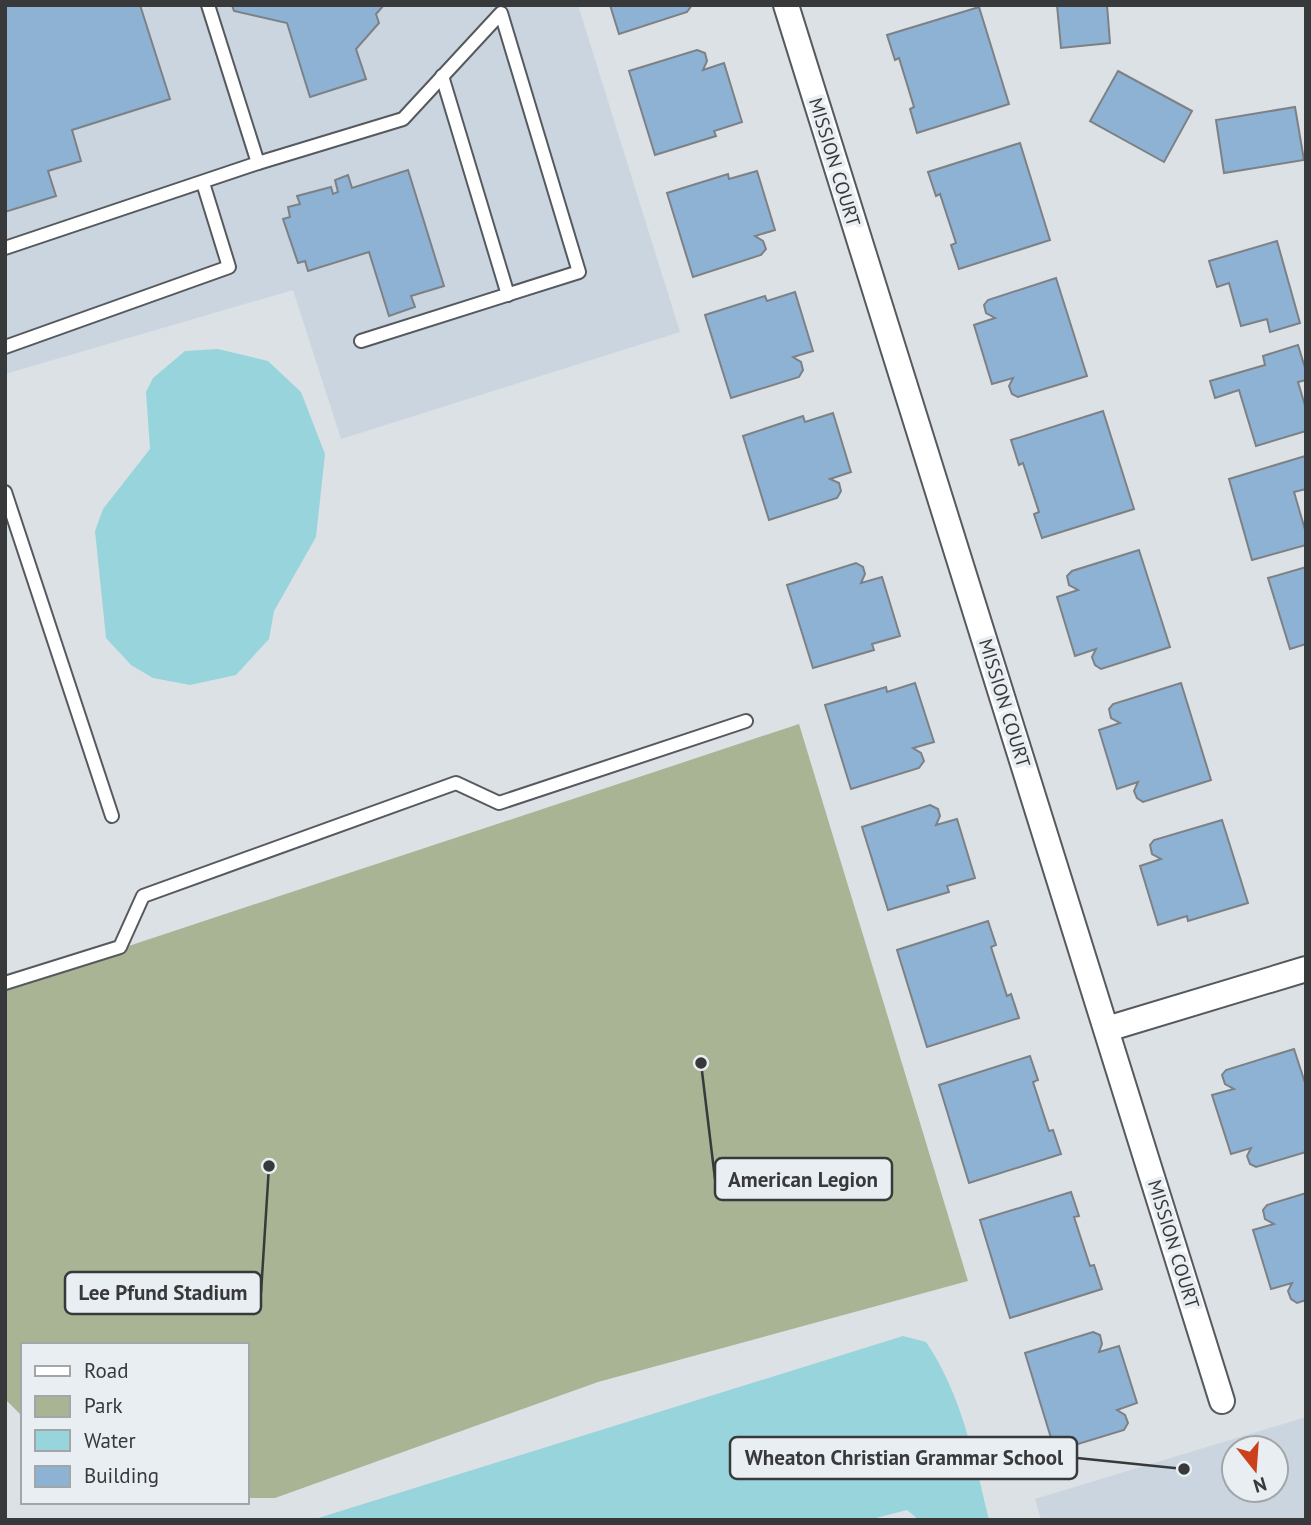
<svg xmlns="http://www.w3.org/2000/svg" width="1311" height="1525" viewBox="0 0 1311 1525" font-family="'PT Sans',sans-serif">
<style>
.built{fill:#cad5df;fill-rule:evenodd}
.green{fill:#a8b493}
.water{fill:#98d4dc}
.building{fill:#8db2d3;stroke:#7d8185;stroke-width:2}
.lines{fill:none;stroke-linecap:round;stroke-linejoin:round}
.lane-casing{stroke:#565a5e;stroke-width:16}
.street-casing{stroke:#565a5e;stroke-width:28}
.lane{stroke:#fff;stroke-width:12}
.street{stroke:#fff;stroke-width:24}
.labels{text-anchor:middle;stroke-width:7;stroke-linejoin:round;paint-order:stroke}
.street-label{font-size:19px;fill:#37393a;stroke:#e9eef3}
.leader{fill:none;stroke:#37393a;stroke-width:2.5}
.callout-dot{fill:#37393a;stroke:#e9eef3;stroke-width:2.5}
.callout{fill:#e9eef3;stroke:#37393a;stroke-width:2.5}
.callout-label{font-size:21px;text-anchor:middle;font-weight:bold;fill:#37393a}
</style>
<rect width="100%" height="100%" fill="#dce1e6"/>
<!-- built -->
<g class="built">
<path d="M 5,5 L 578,5 L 680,332 L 341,439 L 293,290 L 5,374 Z"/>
<path d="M 1306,1417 L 1306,1520 L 1041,1520 L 1035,1499 ZM 1234,1448 L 1276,1448 L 1276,1490 L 1234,1490 Z"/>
</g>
<!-- green -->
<path class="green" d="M 799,724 L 968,1281 L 598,1382 L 275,1498 L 247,1498 L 247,1345 L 23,1345 L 23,1417 L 5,1399 L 5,987 Z"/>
<!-- water -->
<g class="water">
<path d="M 218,349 L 268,361 L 301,392 L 325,454 L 316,537 L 274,611 L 269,639 L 236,675 L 190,685 L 153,678 L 131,665 L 106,638 L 95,531 L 103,509 L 150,449 L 146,392 L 153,378 L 185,351 Z"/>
<path d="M 903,1336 L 926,1342 C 962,1395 974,1458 989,1520 L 919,1520 L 907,1510 L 868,1520 L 312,1520 Z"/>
</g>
<!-- building -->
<g class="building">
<path d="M 5,5 L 140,5 L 170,99 L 72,130 L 81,161 L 48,171 L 56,196 L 5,212 Z"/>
<path d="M 232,5 L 384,5 L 376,14 L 379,23 L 356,49 L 366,79 L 310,97 L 287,23 L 234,11 Z"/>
<path d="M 610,5 L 692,5 L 687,12 L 619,34 Z"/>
<path d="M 1057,5 L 1107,5 L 1110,43 L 1061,48 Z"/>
<path d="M 979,7 L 1009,104 L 917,133 L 910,109 L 914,107 L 899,58 L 895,60 L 887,35 Z"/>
<path d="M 697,50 L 705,53 L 707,61 L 703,70 L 724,63 L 742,122 L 714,131 L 716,136 L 655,155 L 629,71 Z"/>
<path d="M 1118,71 L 1192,111 L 1164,162 L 1090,121 Z"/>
<path d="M 1295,107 L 1304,160 L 1224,173 L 1216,120 Z"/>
<path d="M 1020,143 L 1050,240 L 959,269 L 951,245 L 956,243 L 940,194 L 936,196 L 928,172 Z"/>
<path d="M 408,170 L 444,286 L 411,296 L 415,307 L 389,316 L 369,252 L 308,271 L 305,261 L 298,263 L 283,219 L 290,217 L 288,207 L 300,204 L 297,196 L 331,187 L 333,194 L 338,192 L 335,180 L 348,175 L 352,188 Z"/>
<path d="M 757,171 L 775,230 L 755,236 L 763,241 L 766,249 L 761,255 L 693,277 L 667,193 L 728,174 L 729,179 Z"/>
<path d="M 1277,241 L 1300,323 L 1270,332 L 1267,319 L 1241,326 L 1229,283 L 1217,287 L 1209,261 Z"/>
<path d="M 1056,278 L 1087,376 L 1018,397 L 1012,394 L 1009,386 L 1013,378 L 992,384 L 974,325 L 995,318 L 986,313 L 984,305 L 988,300 Z"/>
<path d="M 795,292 L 813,351 L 793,357 L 801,362 L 803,370 L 799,377 L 731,398 L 705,315 L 765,296 L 767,301 Z"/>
<path d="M 1298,345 L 1306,371 L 1306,380 L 1298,382 L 1306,409 L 1306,431 L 1256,446 L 1239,390 L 1215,398 L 1210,381 L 1265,365 L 1263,356 Z"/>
<path d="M 1103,411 L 1134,509 L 1042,538 L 1034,514 L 1039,512 L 1023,463 L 1019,465 L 1011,440 Z"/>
<path d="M 833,413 L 851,472 L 830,479 L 839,483 L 841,491 L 837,498 L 769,520 L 743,436 L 803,416 L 805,422 Z"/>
<path d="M 1305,456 L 1306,489 L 1294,492 L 1306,533 L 1306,545 L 1252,560 L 1229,479 Z"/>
<path d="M 1139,550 L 1170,647 L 1101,669 L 1095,665 L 1092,657 L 1096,649 L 1075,656 L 1057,597 L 1078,590 L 1069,585 L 1067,576 L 1072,571 Z"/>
<path d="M 856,563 L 863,567 L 865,574 L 861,583 L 882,577 L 900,636 L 872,644 L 874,650 L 813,668 L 787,585 Z"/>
<path d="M 1306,567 L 1306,644 L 1290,649 L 1268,578 Z"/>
<path d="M 915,683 L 934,742 L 913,748 L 921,753 L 924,761 L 919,768 L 851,789 L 825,705 L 886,687 L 887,692 Z"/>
<path d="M 1181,683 L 1211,780 L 1143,802 L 1137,798 L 1134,791 L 1138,782 L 1117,789 L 1099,730 L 1120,723 L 1111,718 L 1109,709 L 1113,704 Z"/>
<path d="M 930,805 L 938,809 L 940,816 L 936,825 L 957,819 L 975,878 L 947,886 L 949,892 L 888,910 L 862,827 Z"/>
<path d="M 1222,820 L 1248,903 L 1188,921 L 1187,916 L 1158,925 L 1140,866 L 1161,859 L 1152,854 L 1150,845 L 1154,840 Z"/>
<path d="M 988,921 L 996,945 L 991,947 L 1007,996 L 1011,994 L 1019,1018 L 927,1047 L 897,950 Z"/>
<path d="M 1294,1049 L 1306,1086 L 1306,1152 L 1256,1167 L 1250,1164 L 1247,1156 L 1251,1148 L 1231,1154 L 1212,1095 L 1234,1089 L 1225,1084 L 1222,1075 L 1226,1070 Z"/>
<path d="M 1030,1056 L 1038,1080 L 1033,1082 L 1049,1131 L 1053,1130 L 1061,1154 L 969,1183 L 939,1085 Z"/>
<path d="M 1071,1192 L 1079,1216 L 1074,1217 L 1090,1266 L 1094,1265 L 1102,1289 L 1010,1318 L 980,1220 Z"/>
<path d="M 1306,1193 L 1306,1300 L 1297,1303 L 1291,1299 L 1288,1291 L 1292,1283 L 1271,1289 L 1253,1230 L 1274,1224 L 1265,1219 L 1263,1210 L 1267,1205 Z"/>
<path d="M 1093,1332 L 1100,1335 L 1102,1344 L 1099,1352 L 1119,1346 L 1137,1403 L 1117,1410 L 1125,1415 L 1128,1423 L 1124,1430 L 1055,1451 L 1025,1353 Z"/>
</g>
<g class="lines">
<defs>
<g id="lane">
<path d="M 442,76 L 508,295"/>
<path d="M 258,163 L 403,119 L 501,13 L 579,272 L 361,341"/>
<path d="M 5,248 L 258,163 L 208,5"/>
<path d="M 5,347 L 229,267 L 203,183"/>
<path d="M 5,492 L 112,816"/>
<path d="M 5,983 L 120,947 L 143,896 L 456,783 L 499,803 L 746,721"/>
</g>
<g id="street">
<path d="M 786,5 L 1222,1401"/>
<path d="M 1107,1029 L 1306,969"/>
</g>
</defs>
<!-- lane casing -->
<use href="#lane" class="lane-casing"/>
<!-- street casing -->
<use href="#street" class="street-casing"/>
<!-- lane -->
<use href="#lane" class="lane"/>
<!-- street -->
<use href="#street" class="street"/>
</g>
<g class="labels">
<!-- street labels -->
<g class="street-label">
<text transform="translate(835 162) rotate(73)" y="7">MISSION COURT</text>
<text transform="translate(1005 703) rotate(73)" y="7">MISSION COURT</text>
<text transform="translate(1174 1244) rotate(73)" y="7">MISSION COURT</text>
</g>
</g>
<!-- callouts -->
<path class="leader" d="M701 1063L715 1179M269 1166L261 1293M1184 1469L1077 1458"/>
<g class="callout-dot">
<circle cx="701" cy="1063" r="7"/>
<circle cx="269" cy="1166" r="7"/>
<circle cx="1184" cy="1469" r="7"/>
</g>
<g class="callout">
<rect x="715" y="1158" width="177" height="42" rx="7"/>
<rect x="65" y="1272" width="196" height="42" rx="7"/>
<rect x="730" y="1437" width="347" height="42" rx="7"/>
</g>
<g class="callout-label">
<text x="803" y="1187">American Legion</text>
<text x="163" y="1300">Lee Pfund Stadium</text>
<text x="904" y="1465">Wheaton Christian Grammar School</text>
</g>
<!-- border -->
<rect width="1311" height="1525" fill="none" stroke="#37393a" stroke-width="14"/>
<!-- legend -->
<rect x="21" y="1343" width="228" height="161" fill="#e9eef3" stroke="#a2a6a9" stroke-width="2"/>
<rect x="35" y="1366" width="35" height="10" fill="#ffffff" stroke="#a2a6a9" stroke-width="2"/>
<text x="84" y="1378" font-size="21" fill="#37393a">Road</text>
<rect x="35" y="1396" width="35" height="21" fill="#a8b493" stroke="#a2a6a9" stroke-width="2"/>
<text x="84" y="1413" font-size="21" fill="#37393a">Park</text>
<rect x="35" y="1430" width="35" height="21" fill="#98d4dc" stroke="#a2a6a9" stroke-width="2"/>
<text x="84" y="1448" font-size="21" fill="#37393a">Water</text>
<rect x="35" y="1466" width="35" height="21" fill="#8db2d3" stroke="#a2a6a9" stroke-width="2"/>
<text x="84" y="1483" font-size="21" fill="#37393a">Building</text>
<!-- north arrow -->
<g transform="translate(1255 1469) rotate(163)"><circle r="33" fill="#e9eef3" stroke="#a2a6a9" stroke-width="2"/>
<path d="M0-5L12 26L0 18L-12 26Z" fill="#ca411c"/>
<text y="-10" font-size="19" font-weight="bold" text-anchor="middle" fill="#37393a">N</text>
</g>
</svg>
